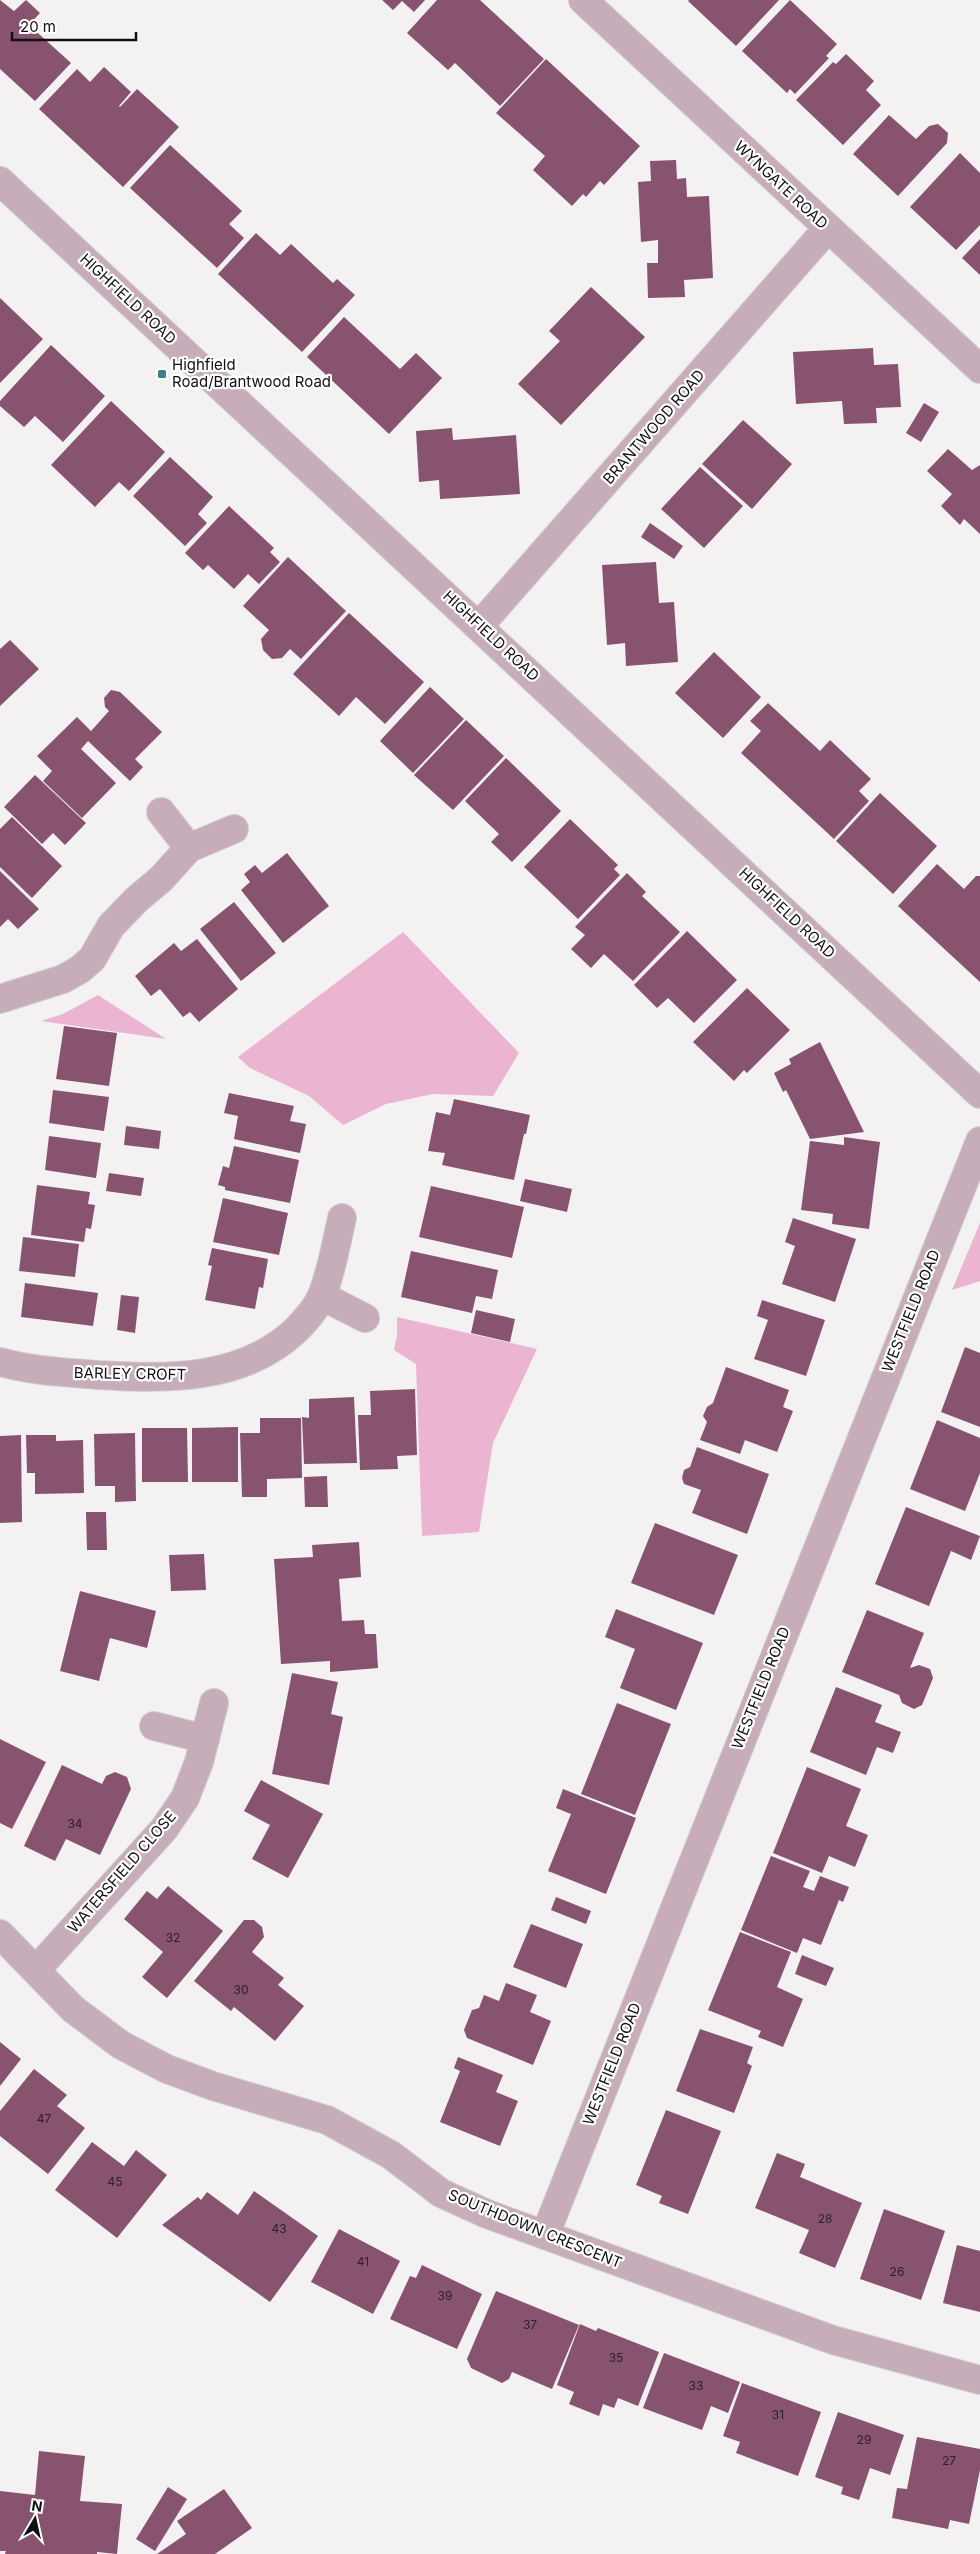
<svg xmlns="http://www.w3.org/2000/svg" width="980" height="2554" viewBox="0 0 980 2554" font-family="Inter,sans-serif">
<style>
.green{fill:#ebb4d0}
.building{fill:#87536f}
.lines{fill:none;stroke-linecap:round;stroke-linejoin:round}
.minor-casing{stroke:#d0cdcf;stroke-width:30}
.minor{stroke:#c7adba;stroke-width:28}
.poi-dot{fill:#3a8384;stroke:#fff;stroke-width:2}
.labels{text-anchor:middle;stroke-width:4.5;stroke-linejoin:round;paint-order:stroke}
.number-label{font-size:12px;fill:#2e2128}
.street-label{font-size:15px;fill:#111011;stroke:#fff}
.poi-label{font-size:15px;fill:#111011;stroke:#fff;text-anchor:start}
</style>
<rect width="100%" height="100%" fill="#f4f1f3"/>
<!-- green -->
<g class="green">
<path d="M 403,932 L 519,1053 L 493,1096 L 433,1094 L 386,1104 L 343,1125 L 309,1096 L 250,1068 L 238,1057 Z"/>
<path d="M 98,995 L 166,1039 L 41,1021 L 63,1014 Z"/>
<path d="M 980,1223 L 980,1281 L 952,1290 Z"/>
<path d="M 397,1317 L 537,1349 L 493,1443 L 479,1532 L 422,1536 L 416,1364 L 394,1350 L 397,1335 Z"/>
</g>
<!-- building -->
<g class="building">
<path d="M 0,0 L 14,11 L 26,0 L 40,13 L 29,25 L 71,63 L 35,101 L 0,69 Z"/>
<path d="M 382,0 L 425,0 L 414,12 L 402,1 L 393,10 Z"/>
<path d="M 437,0 L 480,0 L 544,59 L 500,106 L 455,63 L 448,70 L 407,33 Z"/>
<path d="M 689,0 L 779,0 L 736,46 L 688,1 Z"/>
<path d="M 790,0 L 837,44 L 826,56 L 829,58 L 795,94 L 790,89 L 787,93 L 742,51 Z"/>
<path d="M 846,54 L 874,81 L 866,90 L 881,105 L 843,145 L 796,100 L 833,62 L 836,64 Z"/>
<path d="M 546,59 L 640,146 L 604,185 L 600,181 L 586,197 L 583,194 L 572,206 L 533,170 L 545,156 L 496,113 Z"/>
<path d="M 104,67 L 131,92 L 119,106 L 120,107 L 137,89 L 179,127 L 123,187 L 39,109 L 77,69 L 90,82 Z"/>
<path d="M 889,115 L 916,139 L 929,126 L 938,124 L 948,133 L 947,143 L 898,196 L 853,154 Z"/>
<path d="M 170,145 L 242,211 L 229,224 L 244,238 L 217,268 L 130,188 Z"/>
<path d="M 960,153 L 980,173 L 980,225 L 956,250 L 910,207 Z"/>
<path d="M 676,160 L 677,179 L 686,178 L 687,197 L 709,196 L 713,278 L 684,280 L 685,297 L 648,298 L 647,263 L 658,263 L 658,240 L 641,242 L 638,182 L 651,181 L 650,161 Z"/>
<path d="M 256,233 L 280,255 L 291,244 L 333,283 L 337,279 L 355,295 L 302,352 L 218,274 Z"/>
<path d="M 980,239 L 980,275 L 962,258 Z"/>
<path d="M 591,287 L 645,337 L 561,425 L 518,384 L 560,341 L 549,331 Z"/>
<path d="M 0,298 L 43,339 L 0,383 Z"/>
<path d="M 344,317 L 400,369 L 416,353 L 442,378 L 389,434 L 307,357 Z"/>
<path d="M 51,345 L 105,396 L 63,442 L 35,416 L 24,427 L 0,406 L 0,401 Z"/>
<path d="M 873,348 L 874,365 L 898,364 L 901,407 L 876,408 L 877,423 L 844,424 L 842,401 L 796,404 L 793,352 Z"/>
<path d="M 111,401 L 165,452 L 129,491 L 119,482 L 95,507 L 51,465 Z"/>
<path d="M 924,403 L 939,412 L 921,442 L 906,433 Z"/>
<path d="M 743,420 L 792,464 L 752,509 L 702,464 Z"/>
<path d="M 452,428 L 453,440 L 516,435 L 520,494 L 440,499 L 439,480 L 419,482 L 416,431 Z"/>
<path d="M 948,449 L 972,470 L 980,465 L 980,534 L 964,519 L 960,525 L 941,506 L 952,494 L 927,471 Z"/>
<path d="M 170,457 L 213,497 L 198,514 L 207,523 L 185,546 L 133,496 Z"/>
<path d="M 700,467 L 743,506 L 704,548 L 661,509 Z"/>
<path d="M 229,506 L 274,548 L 270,552 L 280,562 L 259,584 L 248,574 L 234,589 L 208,565 L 203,570 L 185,553 Z"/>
<path d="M 650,523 L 683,546 L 674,559 L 641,537 Z"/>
<path d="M 288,557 L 346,611 L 301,659 L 290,649 L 282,658 L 272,659 L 263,650 L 261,639 L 269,630 L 243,606 Z"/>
<path d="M 656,562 L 659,603 L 674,602 L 678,662 L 626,666 L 625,643 L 607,645 L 602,565 Z"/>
<path d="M 349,613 L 424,682 L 385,724 L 356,697 L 339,716 L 293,674 Z"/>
<path d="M 10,640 L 39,669 L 0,706 L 0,649 Z"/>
<path d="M 714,652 L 761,697 L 723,738 L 675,693 Z"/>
<path d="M 430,687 L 464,719 L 413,773 L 380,741 Z"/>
<path d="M 111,690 L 120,692 L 162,732 L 135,759 L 143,767 L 130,781 L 88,741 L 81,749 L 116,783 L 82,818 L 43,781 L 52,771 L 37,756 L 77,717 L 91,731 L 109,711 L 105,707 L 104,698 Z"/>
<path d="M 768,703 L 820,751 L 830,740 L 871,779 L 859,791 L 869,801 L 834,839 L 741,753 L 761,731 L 750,721 Z"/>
<path d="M 466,720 L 504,756 L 453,810 L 414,775 Z"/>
<path d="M 506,758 L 561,811 L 512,862 L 491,842 L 499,834 L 465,801 Z"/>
<path d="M 35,775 L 86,823 L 65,845 L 53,833 L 42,844 L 4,807 Z"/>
<path d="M 880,793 L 937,846 L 893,894 L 836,841 Z"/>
<path d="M 12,817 L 62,866 L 32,898 L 0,867 L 0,829 Z"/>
<path d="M 570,819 L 618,865 L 614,869 L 620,875 L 578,919 L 524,867 Z"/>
<path d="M 287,853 L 329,906 L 283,943 L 241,890 L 250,882 L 244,874 L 255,865 L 262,873 Z"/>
<path d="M 937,864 L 964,889 L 976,876 L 980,876 L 980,982 L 898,906 Z"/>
<path d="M 0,871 L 39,909 L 18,929 L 8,919 L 0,927 Z"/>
<path d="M 627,873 L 646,892 L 642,896 L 680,932 L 633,981 L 604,954 L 591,968 L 571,949 L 585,935 L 575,927 Z"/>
<path d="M 234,902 L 276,953 L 241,981 L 200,929 Z"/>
<path d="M 687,931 L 737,980 L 694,1023 L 668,998 L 657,1008 L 634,985 Z"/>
<path d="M 197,939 L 238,989 L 199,1022 L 190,1012 L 183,1017 L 160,989 L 151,996 L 135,976 L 174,943 L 181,951 Z"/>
<path d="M 747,988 L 790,1030 L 747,1073 L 744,1070 L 734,1081 L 693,1042 Z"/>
<path d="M 64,1026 L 117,1033 L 109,1086 L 56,1079 Z"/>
<path d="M 820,1042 L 864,1132 L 810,1139 L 786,1090 L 783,1092 L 774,1073 L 791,1064 L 789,1059 Z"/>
<path d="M 53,1090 L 109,1097 L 104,1131 L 49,1123 Z"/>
<path d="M 229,1093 L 294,1106 L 290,1121 L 306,1124 L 300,1153 L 234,1139 L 238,1116 L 224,1113 Z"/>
<path d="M 454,1099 L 530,1115 L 526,1134 L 524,1134 L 514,1180 L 442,1165 L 445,1153 L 428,1151 L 436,1112 L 450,1115 Z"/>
<path d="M 126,1126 L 161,1131 L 159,1149 L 124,1145 Z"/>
<path d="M 49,1136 L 101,1143 L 96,1178 L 45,1170 Z"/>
<path d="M 844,1137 L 880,1142 L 869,1229 L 832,1224 L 833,1214 L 801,1210 L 810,1141 L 844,1145 Z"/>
<path d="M 234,1146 L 299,1160 L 290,1203 L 225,1190 L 225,1187 L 218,1185 L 223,1166 L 229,1168 Z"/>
<path d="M 109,1173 L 144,1178 L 141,1196 L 106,1191 Z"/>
<path d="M 525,1179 L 572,1189 L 567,1212 L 520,1201 Z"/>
<path d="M 37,1185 L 90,1192 L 88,1204 L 95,1205 L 91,1229 L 86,1228 L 84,1242 L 31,1235 Z"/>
<path d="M 431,1186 L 524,1207 L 512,1258 L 419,1237 Z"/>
<path d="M 223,1198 L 288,1213 L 279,1255 L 213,1242 Z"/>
<path d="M 793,1218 L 856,1239 L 835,1302 L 782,1284 L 795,1246 L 785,1242 Z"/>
<path d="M 23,1237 L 79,1244 L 75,1277 L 19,1271 Z"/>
<path d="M 212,1248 L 268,1259 L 263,1288 L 259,1287 L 255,1309 L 205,1300 L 212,1266 L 208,1265 Z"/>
<path d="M 411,1251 L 498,1270 L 492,1299 L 476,1296 L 472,1313 L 401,1297 Z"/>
<path d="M 25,1283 L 98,1293 L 93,1326 L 21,1317 Z"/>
<path d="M 121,1295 L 139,1297 L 135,1333 L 117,1330 Z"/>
<path d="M 762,1300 L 825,1320 L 806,1376 L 754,1359 L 768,1320 L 757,1316 Z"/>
<path d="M 476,1310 L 515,1319 L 510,1342 L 471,1333 Z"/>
<path d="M 965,1347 L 980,1353 L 980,1427 L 941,1412 Z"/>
<path d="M 726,1367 L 789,1390 L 783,1407 L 793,1411 L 777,1452 L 745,1440 L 740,1454 L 700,1440 L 707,1422 L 703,1416 L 707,1407 L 713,1403 Z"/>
<path d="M 415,1389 L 417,1455 L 397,1456 L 398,1469 L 360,1470 L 358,1415 L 371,1415 L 370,1391 Z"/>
<path d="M 354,1397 L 357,1463 L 304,1464 L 302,1417 L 309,1418 L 309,1399 Z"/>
<path d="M 260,1418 L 301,1418 L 302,1478 L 267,1479 L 267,1497 L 242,1497 L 240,1433 L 260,1433 Z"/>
<path d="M 937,1420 L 980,1438 L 980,1473 L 965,1511 L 910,1489 Z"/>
<path d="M 238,1427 L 238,1482 L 192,1482 L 192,1428 Z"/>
<path d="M 142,1428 L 187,1428 L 188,1482 L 142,1482 Z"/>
<path d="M 135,1433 L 136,1501 L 115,1502 L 115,1486 L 95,1486 L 94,1434 Z"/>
<path d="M 21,1435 L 22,1522 L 0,1523 L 0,1436 Z"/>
<path d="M 26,1435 L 56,1435 L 56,1441 L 83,1440 L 84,1493 L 35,1494 L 35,1473 L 27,1473 Z"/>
<path d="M 697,1447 L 769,1474 L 747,1534 L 692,1513 L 701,1490 L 684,1484 L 682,1478 L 684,1470 L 690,1467 Z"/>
<path d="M 327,1476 L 328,1507 L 305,1507 L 304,1477 Z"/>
<path d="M 906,1507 L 980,1536 L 971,1560 L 951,1551 L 929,1606 L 875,1584 Z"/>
<path d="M 86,1512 L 106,1512 L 107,1550 L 87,1550 Z"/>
<path d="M 655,1523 L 738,1555 L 714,1615 L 631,1583 Z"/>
<path d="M 359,1542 L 361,1577 L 339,1579 L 342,1621 L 364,1620 L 365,1634 L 376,1634 L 378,1668 L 330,1672 L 330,1661 L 281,1664 L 274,1559 L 313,1557 L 312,1545 Z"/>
<path d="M 204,1554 L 206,1590 L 171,1591 L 169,1555 Z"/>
<path d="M 80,1591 L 156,1611 L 147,1648 L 110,1638 L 99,1681 L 60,1671 Z"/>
<path d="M 616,1609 L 703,1643 L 676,1710 L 620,1688 L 635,1649 L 605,1637 Z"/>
<path d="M 867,1610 L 924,1633 L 910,1668 L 919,1665 L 930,1669 L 933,1678 L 922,1705 L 914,1709 L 902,1703 L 899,1695 L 842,1672 Z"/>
<path d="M 292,1673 L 338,1682 L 331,1714 L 343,1717 L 329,1785 L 272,1774 Z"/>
<path d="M 836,1687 L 882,1705 L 875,1722 L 901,1732 L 893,1753 L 877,1747 L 866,1775 L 810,1752 Z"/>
<path d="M 617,1703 L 671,1724 L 635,1815 L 581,1794 Z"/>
<path d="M 0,1739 L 46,1762 L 12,1829 L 0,1823 Z"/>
<path d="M 62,1765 L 102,1784 L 106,1776 L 115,1772 L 127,1777 L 131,1789 L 100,1855 L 66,1839 L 55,1861 L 24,1846 Z"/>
<path d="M 807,1767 L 861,1789 L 846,1826 L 868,1835 L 855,1867 L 829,1856 L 822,1873 L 773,1853 Z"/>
<path d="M 261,1780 L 323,1814 L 288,1878 L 252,1859 L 270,1825 L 244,1811 Z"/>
<path d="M 563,1789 L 636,1818 L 606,1894 L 548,1871 L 571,1814 L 556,1808 Z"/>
<path d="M 771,1856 L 810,1871 L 803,1887 L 814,1891 L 820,1876 L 849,1887 L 843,1902 L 839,1900 L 821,1945 L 803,1938 L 797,1953 L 741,1930 Z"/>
<path d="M 168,1886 L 223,1931 L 167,1998 L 142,1977 L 163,1952 L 124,1919 L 147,1891 L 157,1899 Z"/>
<path d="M 556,1897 L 591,1911 L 586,1924 L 551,1910 Z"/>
<path d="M 244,1920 L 254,1920 L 262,1927 L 264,1937 L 252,1952 L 284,1978 L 278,1985 L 304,2006 L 275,2041 L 234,2007 L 231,2011 L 194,1981 Z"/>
<path d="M 531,1924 L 583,1944 L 566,1988 L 513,1967 Z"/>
<path d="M 740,1932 L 791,1952 L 777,1987 L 803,1999 L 783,2047 L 758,2037 L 761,2031 L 708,2010 Z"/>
<path d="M 802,1955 L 834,1968 L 826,1986 L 795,1974 Z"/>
<path d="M 506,1983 L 537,1995 L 530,2012 L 551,2021 L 533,2065 L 467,2038 L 464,2030 L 472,2010 L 479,2008 L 484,1995 L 499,2001 Z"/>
<path d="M 700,2029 L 753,2047 L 747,2063 L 752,2066 L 734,2113 L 676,2091 Z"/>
<path d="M 0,2042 L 21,2059 L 0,2086 Z"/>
<path d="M 458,2057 L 503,2075 L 496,2092 L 518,2101 L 500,2146 L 440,2122 L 460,2071 L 454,2068 Z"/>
<path d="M 34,2069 L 67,2095 L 57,2106 L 85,2128 L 48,2174 L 0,2136 L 0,2111 Z"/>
<path d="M 666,2110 L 721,2131 L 688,2214 L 659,2203 L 662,2196 L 636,2185 Z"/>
<path d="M 92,2142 L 124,2166 L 136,2150 L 167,2175 L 117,2238 L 55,2190 Z"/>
<path d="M 777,2153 L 805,2164 L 800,2177 L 862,2203 L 835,2268 L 799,2253 L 809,2230 L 755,2208 Z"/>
<path d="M 254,2191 L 318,2236 L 270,2302 L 162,2225 L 198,2197 L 201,2200 L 207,2192 L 238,2215 Z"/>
<path d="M 884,2209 L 945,2231 L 921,2300 L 860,2279 Z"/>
<path d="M 339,2229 L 400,2261 L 373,2314 L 311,2282 Z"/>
<path d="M 957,2245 L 980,2251 L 980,2312 L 943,2303 Z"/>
<path d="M 422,2265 L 482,2294 L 457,2349 L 390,2319 L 410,2276 L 416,2278 Z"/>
<path d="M 496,2291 L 579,2325 L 552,2389 L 512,2372 L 509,2379 L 502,2383 L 471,2368 L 467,2359 Z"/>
<path d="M 580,2324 L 596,2331 L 598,2328 L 659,2352 L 638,2406 L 618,2398 L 614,2408 L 603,2404 L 599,2416 L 569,2404 L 574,2392 L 557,2385 Z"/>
<path d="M 664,2353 L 740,2382 L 728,2413 L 711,2406 L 702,2430 L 643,2408 Z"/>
<path d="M 742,2383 L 821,2412 L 798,2476 L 736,2453 L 740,2442 L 723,2436 Z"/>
<path d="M 838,2412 L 904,2435 L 890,2475 L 870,2468 L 859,2500 L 841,2494 L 843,2487 L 815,2477 Z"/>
<path d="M 917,2437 L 980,2449 L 980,2470 L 969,2524 L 950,2520 L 948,2529 L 892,2518 L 897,2488 L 907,2489 Z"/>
<path d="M 39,2451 L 85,2456 L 80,2501 L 122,2504 L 117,2554 L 97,2552 L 97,2554 L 5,2554 L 6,2551 L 0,2551 L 0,2491 L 35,2495 Z"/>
<path d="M 168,2487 L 187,2499 L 155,2551 L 136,2539 Z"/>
<path d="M 224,2489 L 252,2528 L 215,2554 L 157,2554 L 186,2534 L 177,2521 Z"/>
</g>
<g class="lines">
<defs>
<g id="minor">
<path d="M 583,0 L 980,369"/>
<path d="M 0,181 L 980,1094"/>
<path d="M 479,626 L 828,228"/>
<path d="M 161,812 L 189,848"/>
<path d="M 0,999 L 63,979 L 79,970 L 92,959 L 111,926 L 136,900 L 161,879 L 189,848 L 234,829"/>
<path d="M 322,1296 L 365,1318"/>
<path d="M 0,1362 C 33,1371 63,1372 98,1375 C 166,1379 241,1381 295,1331 C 305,1321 317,1308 322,1295 C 332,1271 336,1243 342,1218"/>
<path d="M 154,1726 L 205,1739"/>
<path d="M 0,1934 L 73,2009 L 121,2045 L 167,2069 L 213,2086 L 327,2120 L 391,2155 L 441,2193 L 487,2214 L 833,2340 L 980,2380"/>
<path d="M 36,1970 L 164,1829 L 185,1798 L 199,1762 L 214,1703"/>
<path d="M 545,2235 L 980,1141"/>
</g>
</defs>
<!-- minor casing -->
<use href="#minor" class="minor-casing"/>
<!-- minor -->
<use href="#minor" class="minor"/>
</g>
<!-- markers -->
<rect class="poi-dot" x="157" y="369" width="10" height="10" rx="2.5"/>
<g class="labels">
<!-- number labels -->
<g class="number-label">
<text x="75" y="1828">34</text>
<text x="173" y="1942">32</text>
<text x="241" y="1994">30</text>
<text x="44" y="2123">47</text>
<text x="115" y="2186">45</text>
<text x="825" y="2223">28</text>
<text x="279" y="2233">43</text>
<text x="363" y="2266">41</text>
<text x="897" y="2276">26</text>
<text x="445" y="2300">39</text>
<text x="530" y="2329">37</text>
<text x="616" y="2362">35</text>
<text x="696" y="2390">33</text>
<text x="778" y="2419">31</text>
<text x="864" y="2444">29</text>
<text x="949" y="2465">27</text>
</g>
<!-- street labels -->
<g class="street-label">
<text transform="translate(781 185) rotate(43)" y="5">WYNGATE ROAD</text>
<text transform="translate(128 299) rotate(43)" y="5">HIGHFIELD ROAD</text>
<text transform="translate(654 427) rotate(-49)" y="5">BRANTWOOD ROAD</text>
<text transform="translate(491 636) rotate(43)" y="5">HIGHFIELD ROAD</text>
<text transform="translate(787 913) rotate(43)" y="5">HIGHFIELD ROAD</text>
<text transform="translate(911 1311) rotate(-68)" y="5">WESTFIELD ROAD</text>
<text transform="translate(130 1374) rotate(1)" y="5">BARLEY CROFT</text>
<text transform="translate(761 1688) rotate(-68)" y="5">WESTFIELD ROAD</text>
<text transform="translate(122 1872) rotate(-49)" y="5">WATERSFIELD CLOSE</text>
<text transform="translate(612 2064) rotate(-68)" y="5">WESTFIELD ROAD</text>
<text transform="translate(535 2229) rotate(22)" y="5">SOUTHDOWN CRESCENT</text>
</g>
<!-- poi labels -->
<g class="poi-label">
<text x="172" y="370">Highfield<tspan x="172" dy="17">Road/Brantwood Road</tspan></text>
</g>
</g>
<!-- north arrow -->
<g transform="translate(35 2519) rotate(9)" stroke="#ffffff" stroke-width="4" paint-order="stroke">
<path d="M0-4L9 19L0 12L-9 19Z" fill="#111011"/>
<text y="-8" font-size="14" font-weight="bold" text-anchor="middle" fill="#111011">N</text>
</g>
<!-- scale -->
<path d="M12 32v8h124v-8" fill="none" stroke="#111011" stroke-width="2.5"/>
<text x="20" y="32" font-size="15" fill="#111011" stroke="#ffffff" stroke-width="4" paint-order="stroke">20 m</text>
</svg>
